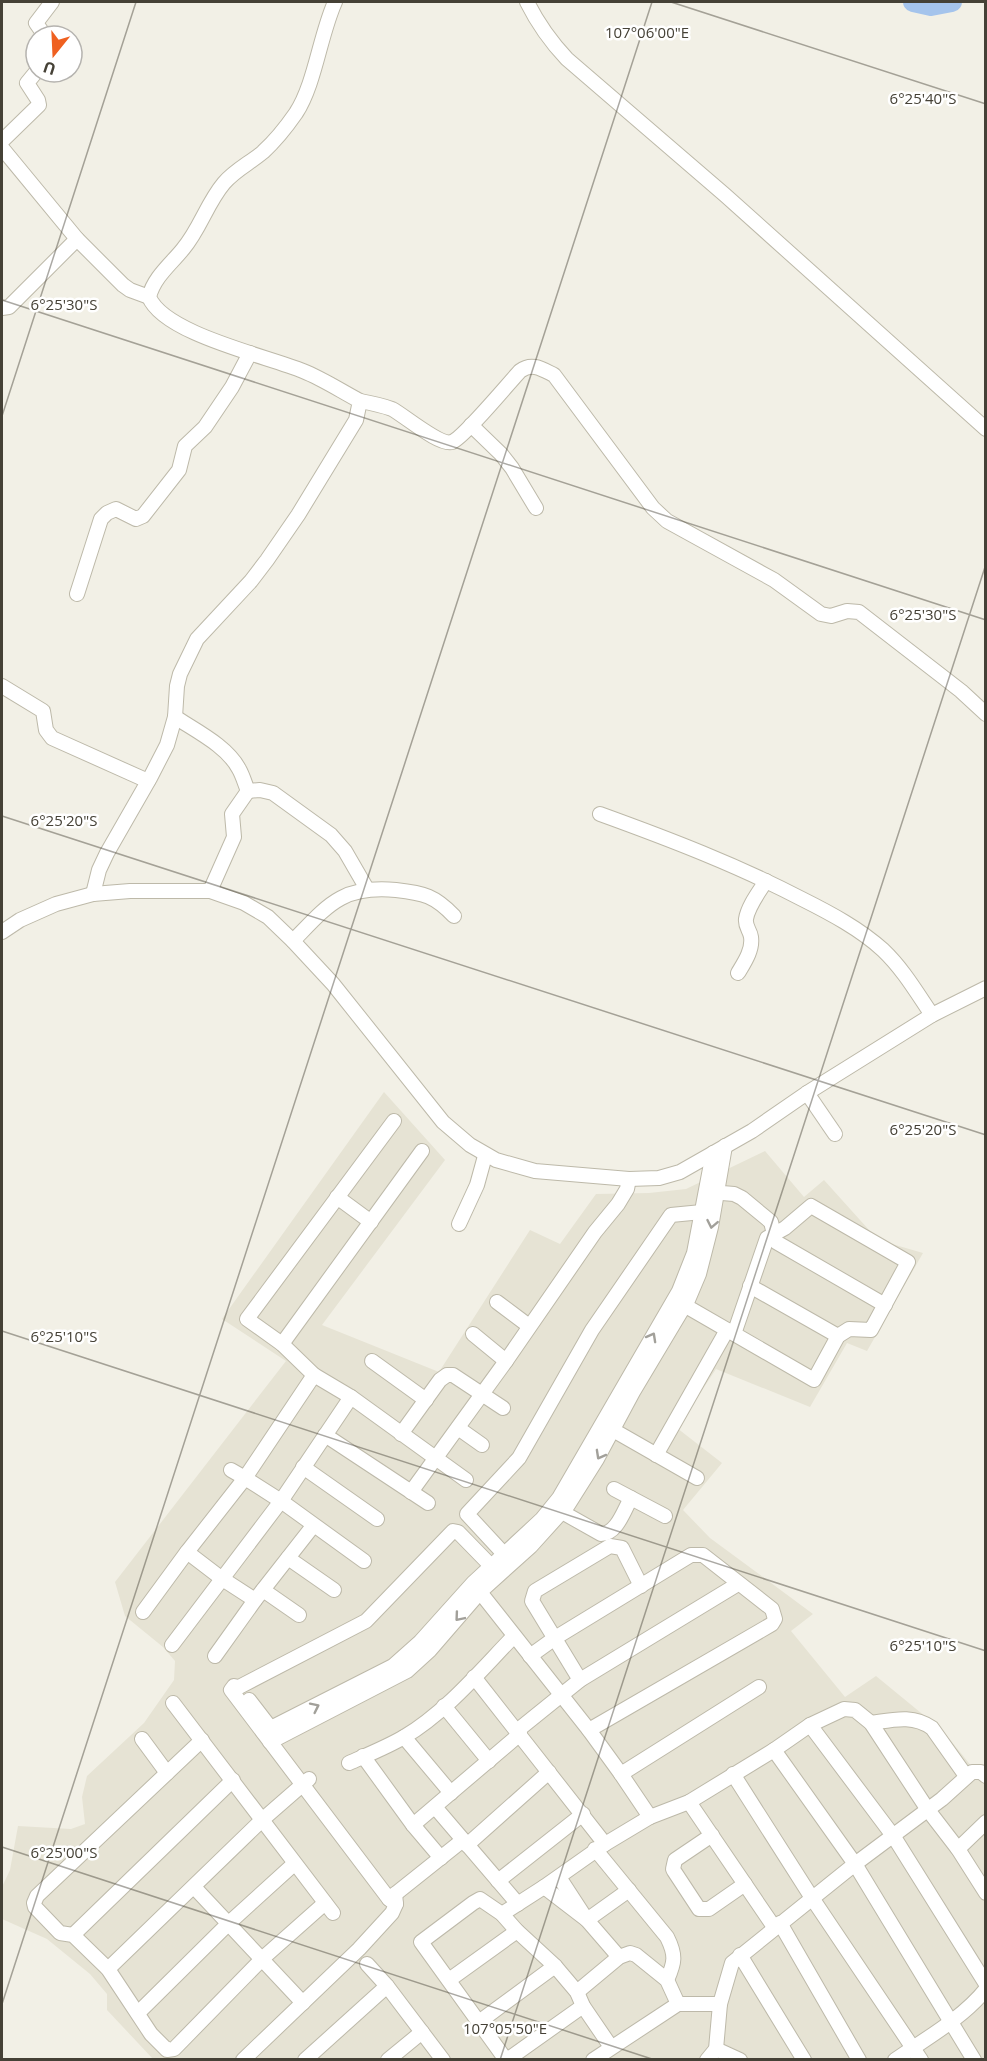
<svg xmlns="http://www.w3.org/2000/svg" width="987" height="2061" viewBox="0 0 987 2061" font-family="'Open Sans',sans-serif">
<style>
.residential{fill:#e6e3d4}
.lines{fill:none;stroke-linecap:round;stroke-linejoin:round}
.river{stroke:#a5c4ec;stroke-width:20}
.minor-casing{stroke:#bdb9a9;stroke-width:16}
.minor{stroke:#fff;stroke-width:14}
.oneway{stroke:#a2a09a}
.ticks{fill:none;stroke:#454136;stroke-width:1.5;stroke-opacity:0.45}
.ticks-label{font-size:15px;text-anchor:middle;fill:#454136;stroke:#fff;stroke-width:5;stroke-linejoin:round;paint-order:stroke}
</style>
<rect width="100%" height="100%" fill="#f2f0e6"/>
<!-- residential -->
<path class="residential" d="M 384,1092 L 445,1160 L 322,1325 L 439,1372 L 530,1230 L 560,1244 L 596,1194 L 649,1193 L 686,1189 L 765,1151 L 804,1197 L 824,1180 L 878,1240 L 923,1253 L 867,1351 L 847,1343 L 810,1407 L 716,1369 L 677,1428 L 722,1463 L 683,1510 L 710,1538 L 813,1614 L 791,1631 L 845,1697 L 876,1676 L 943,1731 L 985,1783 L 985,2059 L 153,2059 L 107,2010 L 107,1994 L 90,1974 L 47,1939 L 2,1919 L 2,1887 L 10,1870 L 18,1826 L 71,1829 L 85,1824 L 82,1797 L 87,1776 L 144,1723 L 174,1680 L 175,1661 L 163,1647 L 125,1616 L 115,1582 L 286,1361 L 222,1319 Z"/>
<g class="lines">
<!-- river -->
<path class="river" d="M 913,2 L 931,6 L 952,2"/>
<defs>
<g id="minor">
<path d="M 527,2 C 538,24 550,41 567,59 L 725,195 L 986,429"/>
<path d="M 45,36 L 36,23 L 52,2"/>
<path d="M 2,141 L 39,105 L 38,100 L 27,83 L 36,72"/>
<path d="M 2,148 L 77,239 L 123,285 L 130,290 L 149,297"/>
<path d="M 2,308 L 9,307 L 77,239"/>
<path d="M 360,401 C 371,403 381,405 392,409 C 405,416 440,446 452,442 C 464,437 508,384 520,371 C 532,362 542,369 554,375 L 653,508 L 667,521 L 774,580 L 821,614 L 831,616 L 847,611 L 859,612 L 961,691 L 986,714"/>
<path d="M 471,425 L 501,454 L 512,468 L 536,508"/>
<path d="M 77,594 L 101,519 L 107,513 L 116,509 L 136,519 L 143,516 L 179,470 L 185,446 L 205,427 L 232,387 L 250,353"/>
<path d="M 2,686 L 43,711 L 46,730 L 52,738 L 148,781"/>
<path d="M 175,717 C 196,731 227,746 239,769 C 243,776 245,784 248,791 L 232,814 L 234,837 L 210,891"/>
<path d="M 248,791 L 260,790 L 273,793 L 331,835 L 345,851 L 367,889"/>
<path d="M 600,814 C 669,839 737,865 802,899 C 830,913 860,929 883,950 C 903,969 917,993 932,1015"/>
<path d="M 93,894 L 99,870 L 107,853 L 150,778 L 167,745 L 175,717 L 177,686 L 180,674 L 197,639 L 251,581 L 267,560 L 298,515 L 356,420 L 360,401 C 341,391 323,379 303,371 C 267,356 164,334 149,297 C 154,277 171,264 183,249 C 200,229 207,203 224,183 C 235,170 250,163 263,152 C 275,141 287,126 296,113 C 315,84 320,35 335,2"/>
<path d="M 2,932 L 20,920 L 56,904 L 93,894 L 130,891 L 210,891 L 244,903 L 268,917 L 293,941 L 333,984 L 443,1122 L 470,1145 L 496,1160 L 535,1171 L 629,1179 L 659,1178 L 680,1172 L 752,1131 L 807,1093 L 932,1015 L 986,988"/>
<path d="M 293,941 C 328,905 342,885 396,890 C 424,893 435,896 454,916"/>
<path d="M 738,973 C 744,963 753,950 751,937 C 750,930 745,927 746,919 C 748,906 759,892 766,881"/>
<path d="M 807,1093 L 835,1134"/>
<path d="M 710,1192 L 734,1194 L 742,1198 L 771,1222 L 776,1242 L 885,1305"/>
<path d="M 337,1197 L 371,1222"/>
<path d="M 459,1224 L 477,1185 L 485,1156"/>
<path d="M 750,1286 L 838,1336"/>
<path d="M 497,1302 L 529,1326"/>
<path d="M 684,1305 L 814,1380 L 838,1336 L 849,1329 L 871,1330 L 908,1262 L 811,1206 L 785,1228 L 767,1238 L 734,1334"/>
<path d="M 473,1334 L 506,1361"/>
<path d="M 282,1344 L 422,1151"/>
<path d="M 372,1361 L 426,1400"/>
<path d="M 314,1375 L 282,1344 L 247,1319 L 394,1121"/>
<path d="M 458,1428 L 482,1445"/>
<path d="M 613,1430 L 697,1478"/>
<path d="M 401,1434 L 440,1380 L 447,1375 L 453,1375 L 503,1408"/>
<path d="M 325,1435 L 428,1503"/>
<path d="M 656,1455 L 727,1330"/>
<path d="M 303,1467 L 377,1519"/>
<path d="M 231,1470 L 245,1478 L 314,1375 L 351,1397 L 466,1480"/>
<path d="M 614,1489 L 665,1516"/>
<path d="M 411,1492 L 506,1361 L 595,1232 L 618,1204 L 627,1189 L 629,1179"/>
<path d="M 562,1512 L 601,1534 C 617,1534 624,1510 631,1498"/>
<path d="M 187,1552 L 221,1578 L 255,1600 L 313,1526"/>
<path d="M 504,1554 L 467,1514 L 519,1458 L 592,1330 L 671,1215 L 702,1212"/>
<path d="M 288,1558 L 334,1590"/>
<path d="M 476,1587 L 589,1730 L 621,1774 L 650,1817"/>
<path d="M 263,1590 L 299,1615"/>
<path d="M 143,1612 L 187,1552 L 245,1478 L 281,1501 L 364,1561"/>
<path d="M 172,1645 L 281,1501 L 351,1397"/>
<path d="M 215,1656 L 255,1600"/>
<path d="M 530,1656 L 555,1638 L 691,1555 L 703,1555 L 772,1609 L 775,1619 L 772,1624 L 589,1730"/>
<path d="M 474,1677 L 605,1844"/>
<path d="M 580,1680 L 532,1601 L 535,1591 L 610,1546 L 622,1548 L 641,1586"/>
<path d="M 249,1700 L 276,1735"/>
<path d="M 173,1703 L 333,1913"/>
<path d="M 444,1706 L 489,1761"/>
<path d="M 871,1723 C 892,1720 913,1714 932,1728 L 966,1776"/>
<path d="M 810,1725 L 894,1837 L 986,1984"/>
<path d="M 518,1730 L 580,1680 L 738,1584"/>
<path d="M 263,1732 L 393,1666 L 420,1642 L 473,1583 L 542,1519 L 559,1498 L 679,1291 L 694,1253 L 713,1153"/>
<path d="M 404,1737 L 451,1793"/>
<path d="M 142,1739 L 167,1773"/>
<path d="M 202,1740 L 37,1896 L 34,1903 L 35,1907 L 60,1933 L 73,1935 L 108,1969 L 151,2034 L 167,2050 L 174,2049 L 263,1958 L 325,1903"/>
<path d="M 270,1742 L 407,1671 L 430,1650 L 481,1591 L 531,1546 L 568,1505 L 597,1459 L 633,1392 L 688,1300 L 699,1274 L 711,1227 L 725,1146"/>
<path d="M 774,1750 L 855,1864 L 974,2060"/>
<path d="M 363,1756 L 413,1825 L 441,1858"/>
<path d="M 349,1763 C 367,1755 387,1747 404,1737 C 446,1712 480,1671 514,1636"/>
<path d="M 621,1774 L 759,1687"/>
<path d="M 733,1774 L 812,1898 L 921,2060"/>
<path d="M 689,1802 L 774,1927"/>
<path d="M 435,1807 L 518,1904"/>
<path d="M 413,1825 L 520,1734"/>
<path d="M 712,1835 L 675,1860 L 673,1869 L 674,1871 L 699,1909 L 709,1909 L 745,1884"/>
<path d="M 467,1845 L 549,1772"/>
<path d="M 595,1849 L 667,1937 C 676,1955 675,1962 667,1980"/>
<path d="M 958,1849 L 986,1822"/>
<path d="M 559,1877 L 587,1920 L 619,1957"/>
<path d="M 498,1881 L 583,1814"/>
<path d="M 194,1887 L 303,2003"/>
<path d="M 544,1887 L 587,1920 L 629,1890"/>
<path d="M 389,1899 L 463,1840"/>
<path d="M 396,1904 L 389,1899 L 231,1690 L 234,1686 L 239,1687 L 366,1621 L 453,1531 L 458,1532 L 497,1572"/>
<path d="M 502,1914 L 544,1887 L 605,1844 L 650,1817 L 689,1802 L 774,1750 L 810,1725 L 844,1709 L 855,1710 L 871,1723 L 928,1810 L 958,1849 L 986,1893"/>
<path d="M 780,1923 L 859,2060"/>
<path d="M 73,1935 L 233,1780"/>
<path d="M 740,1955 L 804,2060"/>
<path d="M 367,1964 L 387,1986 L 443,2060"/>
<path d="M 108,1969 L 262,1820 L 309,1779"/>
<path d="M 449,1980 L 517,1931"/>
<path d="M 577,1992 L 619,1957 L 630,1953 L 636,1955 L 667,1980 L 678,2004"/>
<path d="M 138,2013 L 229,1923 L 294,1864"/>
<path d="M 479,2022 L 555,1966"/>
<path d="M 716,2049 L 740,2060"/>
<path d="M 243,2060 L 359,1949 L 392,1913 L 396,1904 L 395,1894"/>
<path d="M 305,2060 L 387,1986"/>
<path d="M 388,2060 L 422,2032"/>
<path d="M 506,2060 L 421,1942 L 473,1903 L 480,1899 L 502,1914 L 517,1931 L 555,1966 L 577,1992 L 583,2006 L 611,2047"/>
<path d="M 507,2060 L 583,2006"/>
<path d="M 593,2060 L 678,2004 L 720,2004"/>
<path d="M 707,2060 L 716,2049 L 720,2004 L 732,1963 L 855,1864 L 942,1799 L 972,1772 L 981,1772 L 986,1776"/>
<path d="M 895,2060 C 925,2039 963,2018 986,1989"/>
</g>
</defs>
<!-- minor casing -->
<use href="#minor" class="minor-casing"/>
<!-- minor -->
<use href="#minor" class="minor"/>
</g>
<!-- one-way arrows -->
<defs><path id="oneway-chevron" d="M-2-3.5L2.5 0L-2 3.5" fill="none" stroke-width="1.6" stroke-linecap="round" stroke-linejoin="round" transform="scale(1.5)"/></defs>
<g class="oneway">
<use href="#oneway-chevron" transform="translate(712 1224) rotate(101)"/>
<use href="#oneway-chevron" transform="translate(652 1337) rotate(-61)"/>
<use href="#oneway-chevron" transform="translate(600 1455) rotate(119)"/>
<use href="#oneway-chevron" transform="translate(459 1617) rotate(130)"/>
<use href="#oneway-chevron" transform="translate(315 1707) rotate(-26)"/>
</g>
<!-- ticks -->
<path class="ticks" d="M 671,2 L 986,104M 2,300 L 986,620M 2,416 L 136,2M 2,816 L 986,1135M 2,1331 L 986,1651M 2,1847 L 655,2060M 2,2004 L 652,2M 500,2060 L 986,564"/>
<g class="ticks-label">
<text x="647" y="38">107°06'00"E</text>
<text x="923" y="104">6°25'40"S</text>
<text x="64" y="310">6°25'30"S</text>
<text x="923" y="620">6°25'30"S</text>
<text x="64" y="826">6°25'20"S</text>
<text x="923" y="1135">6°25'20"S</text>
<text x="64" y="1342">6°25'10"S</text>
<text x="923" y="1651">6°25'10"S</text>
<text x="64" y="1858">6°25'00"S</text>
<text x="505" y="2034">107°05'50"E</text>
</g>
<!-- border -->
<rect width="987" height="2061" fill="none" stroke="#454136" stroke-width="6"/>
<!-- north arrow -->
<g transform="translate(54 54) rotate(198)"><circle r="28" fill="#ffffff" stroke="#b5b3af" stroke-width="1.5"/>
<path d="M0-4.5L10 22L0 15L-10 22Z" fill="#ef6020"/>
<text y="-9" font-size="16" font-weight="bold" text-anchor="middle" fill="#454136">U</text>
</g>
</svg>
